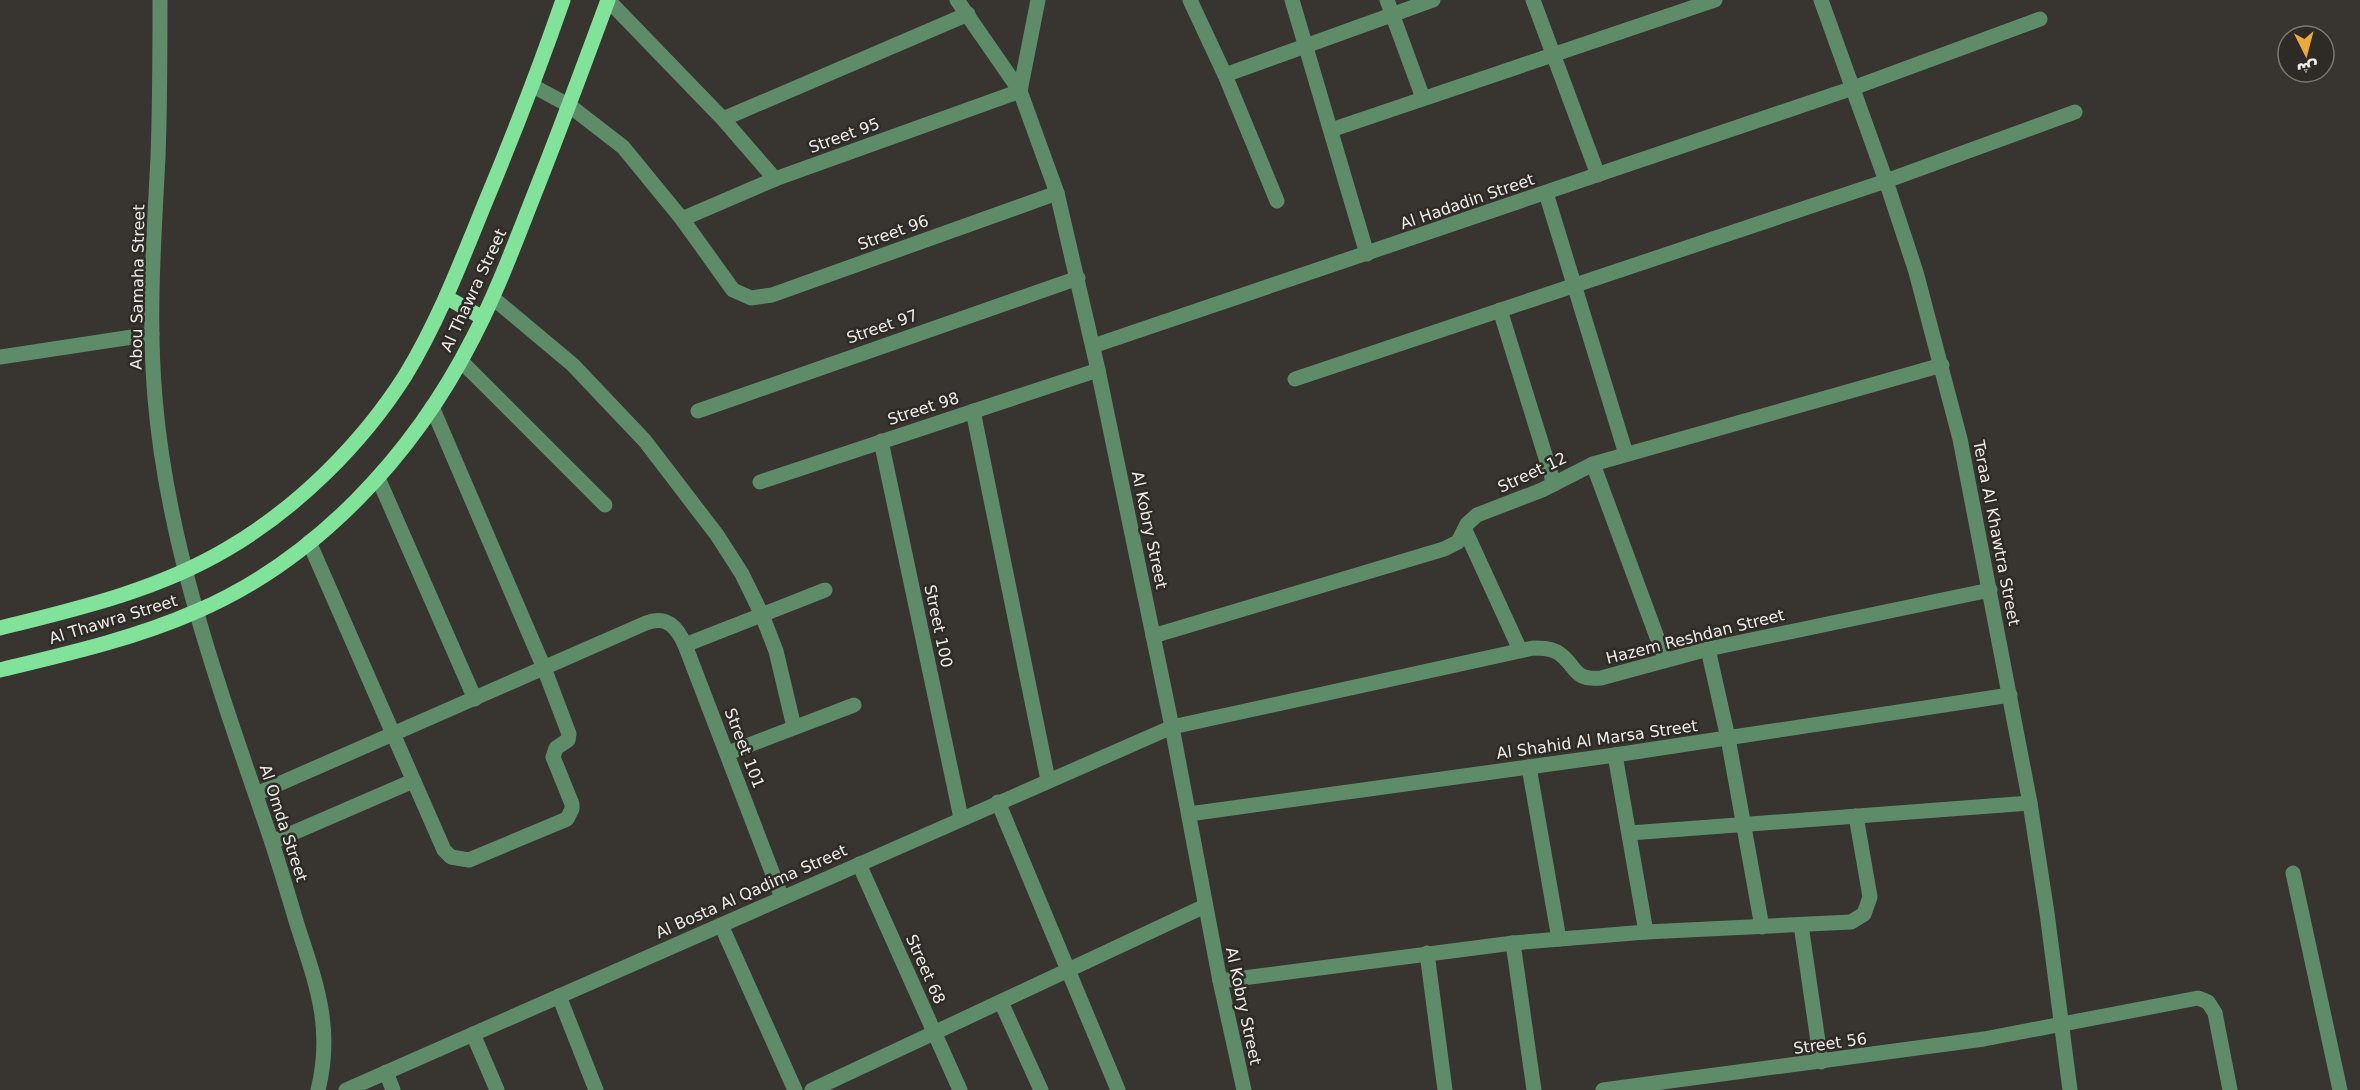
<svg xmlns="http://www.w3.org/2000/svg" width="2360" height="1090" viewBox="0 0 2360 1090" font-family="'DejaVu Sans',Cairo,sans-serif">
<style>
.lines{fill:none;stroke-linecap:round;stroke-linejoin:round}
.minor{stroke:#5e8c69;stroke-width:15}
.major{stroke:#81e39a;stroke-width:15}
.labels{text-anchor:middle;stroke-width:5;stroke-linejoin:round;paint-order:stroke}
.street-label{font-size:16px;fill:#eeece9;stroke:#2e2a25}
</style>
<rect width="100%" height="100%" fill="#38342f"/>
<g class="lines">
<!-- minor -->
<g class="minor">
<path d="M 160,0 C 160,52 160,104 158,157 C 154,237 148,317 155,398 C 167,543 217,682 264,819 C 276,853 286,887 296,921 C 315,981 334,1026 318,1090"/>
<path d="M 608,0 L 723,119 L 775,179"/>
<path d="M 957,0 L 1020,91 L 1057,193 L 1098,370 L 1172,727 L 1220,981 L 1244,1090"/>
<path d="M 1190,0 L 1225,75 L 1277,201"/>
<path d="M 1292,0 L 1367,254"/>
<path d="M 1387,0 L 1423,98"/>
<path d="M 1533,0 L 1598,175"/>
<path d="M 1821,0 L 1886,181 L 1916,272 L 1960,439 L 2030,803 L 2047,913 L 2070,1090"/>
<path d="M 1225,75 L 1433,0"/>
<path d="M 533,86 L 570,106 L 623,147 L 682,219 L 733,290 L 751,298 L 772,295 L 1057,193"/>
<path d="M 723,119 L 968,14"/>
<path d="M 1331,130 L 1715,0"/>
<path d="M 1546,193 L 1626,454"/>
<path d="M 682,219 L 775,179 L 1020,91 L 1038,0"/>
<path d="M 493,298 L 573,365 L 645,441 L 717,535 L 742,574 L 762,615 L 776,651 L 794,727"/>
<path d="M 1500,310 L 1554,484"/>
<path d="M 1093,346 L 1853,88 L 2040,19"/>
<path d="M 0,357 L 152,334"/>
<path d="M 461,361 L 605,505"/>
<path d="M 1295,379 L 1886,181 L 2075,112"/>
<path d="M 698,411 L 1078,278"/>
<path d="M 973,411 L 1048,780"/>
<path d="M 881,441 L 961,818"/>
<path d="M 1593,464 L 1665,659"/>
<path d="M 378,478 L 475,699"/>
<path d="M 760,482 L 1098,370"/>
<path d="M 1465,530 L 1520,650"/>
<path d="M 309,542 L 444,850 L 451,857 L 469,860 L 567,819 L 572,809 L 572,804 L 553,757 L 556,748 L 568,740 L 569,734 L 544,668 L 432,407"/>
<path d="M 1153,636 L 1444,549 L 1458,542 L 1467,524 L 1477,515 L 1542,490 L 1593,464 L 1942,365"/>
<path d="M 685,645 L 825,590"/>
<path d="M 1708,649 L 1728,738 L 1762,927"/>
<path d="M 728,753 L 854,705"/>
<path d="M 1615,755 L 1646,932"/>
<path d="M 1529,767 L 1559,939"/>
<path d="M 256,794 L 646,623 C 667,615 677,627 685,645 L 782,898"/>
<path d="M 998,802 L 1118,1090"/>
<path d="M 1189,814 L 1615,755 L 2010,695"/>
<path d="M 1630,833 L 2030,803"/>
<path d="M 272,842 L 413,781"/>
<path d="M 859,864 L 960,1090"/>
<path d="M 2293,873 L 2340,1090"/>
<path d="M 721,925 L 795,1090"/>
<path d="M 1801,925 L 1821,1062"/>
<path d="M 1513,943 L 1534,1090"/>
<path d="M 1427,953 L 1445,1090"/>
<path d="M 1220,981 L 1513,943 L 1646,932 L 1851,922 L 1864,914 L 1870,897 L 1856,816"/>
<path d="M 559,996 L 596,1090"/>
<path d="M 1001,1002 L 1041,1090"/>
<path d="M 473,1034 L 497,1090"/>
<path d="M 386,1072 L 393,1090"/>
<path d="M 346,1090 L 1172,727 L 1533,648 C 1541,648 1549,648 1557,652 C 1577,664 1571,681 1601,678 L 1708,649 L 1990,590"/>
<path d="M 812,1090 L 1205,906"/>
<path d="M 1603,1090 L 1984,1039 L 2198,998 L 2208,1002 L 2215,1013 L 2230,1090"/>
</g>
<!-- major -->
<g class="major">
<path d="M 446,297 L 483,318"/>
<path d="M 0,628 C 77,609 158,590 227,549 C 297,508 361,445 405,376 C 438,322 461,262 485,203 C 513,136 539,69 563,0"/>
<path d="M 0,670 C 66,654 133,639 195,612 C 317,560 414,454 473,338 C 497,292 515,243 534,195 C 560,130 584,65 608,0"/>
</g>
</g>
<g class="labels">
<!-- street labels -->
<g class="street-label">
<text transform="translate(844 135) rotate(-20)" y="6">Street 95</text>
<text transform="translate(1467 201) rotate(-19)" y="6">Al Hadadin Street</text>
<text transform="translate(893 232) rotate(-20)" y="6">Street 96</text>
<text transform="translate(137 287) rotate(-89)" y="6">Abou Samaha Street</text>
<text transform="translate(473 290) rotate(-65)" y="6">Al Thawra Street</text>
<text transform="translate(882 326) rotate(-19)" y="6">Street 97</text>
<text transform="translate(923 408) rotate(-18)" y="6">Street 98</text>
<text transform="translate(1532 472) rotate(-25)" y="6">Street 12</text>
<text transform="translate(1150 530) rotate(78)" y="6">Al Kobry Street</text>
<text transform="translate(1997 533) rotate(79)" y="6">Teraa Al Khawtra Street</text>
<text transform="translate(113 619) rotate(-17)" y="6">Al Thawra Street</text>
<text transform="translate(939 626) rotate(78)" y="6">Street 100</text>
<text transform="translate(1695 636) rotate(-14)" y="6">Hazem Reshdan Street</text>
<text transform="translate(1597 739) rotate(-8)" y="6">Al Shahid Al Marsa Street</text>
<text transform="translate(745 748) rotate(69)" y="6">Street 101</text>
<text transform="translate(284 823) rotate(72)" y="6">Al Omda Street</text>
<text transform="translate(751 891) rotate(-24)" y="6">Al Bosta Al Qadima Street</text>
<text transform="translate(926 969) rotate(66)" y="6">Street 68</text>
<text transform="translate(1244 1006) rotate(78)" y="6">Al Kobry Street</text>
<text transform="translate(1830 1043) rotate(-8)" y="6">Street 56</text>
</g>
</g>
<!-- north arrow -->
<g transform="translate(2306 54) rotate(174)"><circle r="28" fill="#2e2a25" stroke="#7b7873" stroke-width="1.5"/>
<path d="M0-4.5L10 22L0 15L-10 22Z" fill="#ebaa39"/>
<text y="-9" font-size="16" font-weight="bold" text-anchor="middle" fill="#eeece9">ش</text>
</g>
</svg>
